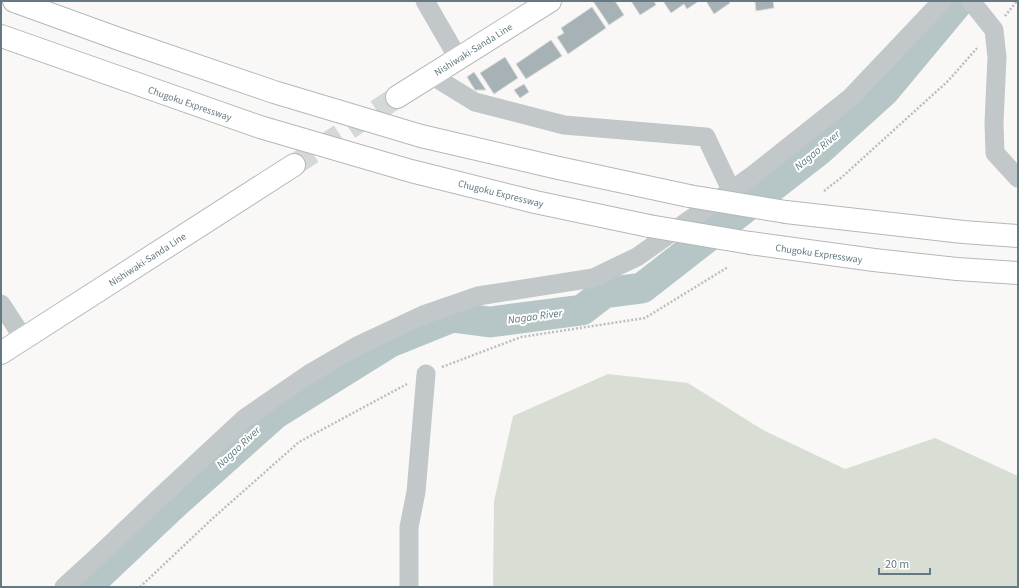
<svg xmlns="http://www.w3.org/2000/svg" width="1019" height="588" viewBox="0 0 1019 588" font-family="'Source Sans 3',sans-serif">
<style>
.green{fill:#d9ded5}
.lines{fill:none;stroke-linecap:round;stroke-linejoin:round}
.river{stroke:#b6c6c7;stroke-width:31}
.building{fill:#a6b2b5;stroke:#dadad8}
.primary-tunnel{stroke:#d4d8d9;stroke-width:22;stroke-dasharray:22 11;stroke-linecap:butt}
.primary-casing{stroke:#b3babc;stroke-width:24}
.highway-casing{stroke:#b3b8bb;stroke-width:24}
.path{stroke:#babec0;stroke-width:2.5;stroke-dasharray:2 2;stroke-linecap:butt}
.street{stroke:#c2c7ca;stroke-width:19}
.primary{stroke:#fff;stroke-width:22}
.highway{stroke:#fff;stroke-width:22}
.highway-bridge-casing{stroke:#b3b8bb;stroke-width:24;stroke-linecap:butt}
.highway-bridge{stroke:#fff;stroke-width:22}
.labels{text-anchor:middle;stroke-width:4;stroke-linejoin:round;paint-order:stroke}
.street-label{font-size:10px;fill:#647981;stroke:#fff}
.water-label{font-size:11px;font-style:italic;fill:#5e787b;stroke:#fff}
</style>
<rect width="100%" height="100%" fill="#f9f8f6"/>
<!-- green -->
<path class="green" d="M 608,374 L 688,383 L 763,430 L 845,469 L 935,438 L 1018,476 L 1018,587 L 493,587 L 494,501 L 513,416 Z"/>
<g class="lines">
<!-- river -->
<path class="river" d="M 86,587 L 175,503 L 276,413 L 390,342 L 452,317 L 490,322 L 582,310 L 604,293 L 642,288 L 819,150 L 884,91 L 959,1"/>
</g>
<!-- building -->
<g class="building">
<path d="M 593,1 L 615,1 L 624,15 L 609,25 Z"/>
<path d="M 631,1 L 654,1 L 656,5 L 640,15 Z"/>
<path d="M 663,1 L 699,1 L 687,9 L 684,4 L 671,13 Z"/>
<path d="M 706,1 L 729,1 L 730,3 L 714,14 Z"/>
<path d="M 755,1 L 773,1 L 774,8 L 756,11 Z"/>
<path d="M 592,7 L 606,28 L 568,54 L 557,37 L 564,33 L 561,28 Z"/>
<path d="M 551,40 L 562,56 L 526,79 L 516,64 Z"/>
<path d="M 505,57 L 518,78 L 494,94 L 480,73 Z"/>
<path d="M 474,72 L 486,90 L 475,90 L 467,77 Z"/>
<path d="M 524,84 L 529,92 L 520,98 L 514,90 Z"/>
</g>
<g class="lines">
<!-- primary-tunnel -->
<path class="primary-tunnel" d="M 294,165 L 397,97"/>
<defs>
<g id="primary">
<path d="M 397,97 L 550,1"/>
<path d="M 1,353 L 294,165"/>
</g>
<g id="highway">
<path d="M 14,1 L 119,39 L 274,92 L 421,136 L 554,167 L 689,196"/>
<path d="M 1,36 L 260,127 L 411,171 L 535,202 L 649,226"/>
<path d="M 786,212 L 963,232 L 1018,236"/>
<path d="M 750,243 L 874,260 L 957,269 L 1018,273"/>
</g>
</defs>
<!-- primary casing -->
<use href="#primary" class="primary-casing"/>
<!-- highway casing -->
<use href="#highway" class="highway-casing"/>
<!-- path -->
<g class="path">
<path d="M 1005,16 L 1017,1"/>
<path d="M 824,191 L 842,177 L 948,81 L 977,48"/>
<path d="M 442,367 L 521,337 L 645,318 L 728,267"/>
<path d="M 140,587 L 212,519 L 299,442 L 407,384"/>
</g>
<!-- street -->
<g class="street">
<path d="M 425,1 L 458,58"/>
<path d="M 971,1 L 994,30 L 997,57 L 994,123 L 995,153 L 1018,178"/>
<path d="M 431,75 L 475,102 L 564,125 L 706,137 L 731,190"/>
<path d="M 1,304 L 24,339"/>
<path d="M 64,587 L 98,556 L 159,498 L 245,418 L 309,374 L 359,345 L 423,315 L 478,296 L 593,278 L 637,257 L 753,175 L 850,98 L 942,1"/>
<path d="M 409,587 L 409,527 L 416,492 L 426,374"/>
</g>
<!-- primary -->
<use href="#primary" class="primary"/>
<!-- highway -->
<use href="#highway" class="highway"/>
<defs>
<g id="highway-bridge">
<path d="M 689,196 L 786,212"/>
<path d="M 649,226 L 750,243"/>
</g>
</defs>
<!-- highway-bridge casing -->
<use href="#highway-bridge" class="highway-bridge-casing"/>
<!-- highway-bridge -->
<use href="#highway-bridge" class="highway-bridge"/>
</g>
<g class="labels">
<!-- street labels -->
<g class="street-label">
<text transform="translate(473 49) rotate(-32)" y="4">Nishiwaki-Sanda Line</text>
<text transform="translate(190 103) rotate(19)" y="4">Chugoku Expressway</text>
<text transform="translate(501 193) rotate(14)" y="4">Chugoku Expressway</text>
<text transform="translate(819 253) rotate(8)" y="4">Chugoku Expressway</text>
<text transform="translate(147 259) rotate(-33)" y="4">Nishiwaki-Sanda Line</text>
</g>
<!-- water labels -->
<g class="water-label">
<text transform="translate(817 150) rotate(-40)" y="4">Nagao River</text>
<text transform="translate(535 316) rotate(-8)" y="4">Nagao River</text>
<text transform="translate(238 447) rotate(-43)" y="4">Nagao River</text>
</g>
</g>
<!-- border -->
<rect width="1019" height="588" fill="none" stroke="#647981" stroke-width="4"/>
<!-- scale -->
<path d="M879 568v6h51v-6" fill="none" stroke="#647981" stroke-width="2"/>
<text x="885" y="568" font-size="12" fill="#647981" stroke="#ffffff" stroke-width="3" paint-order="stroke">20 m</text>
</svg>
